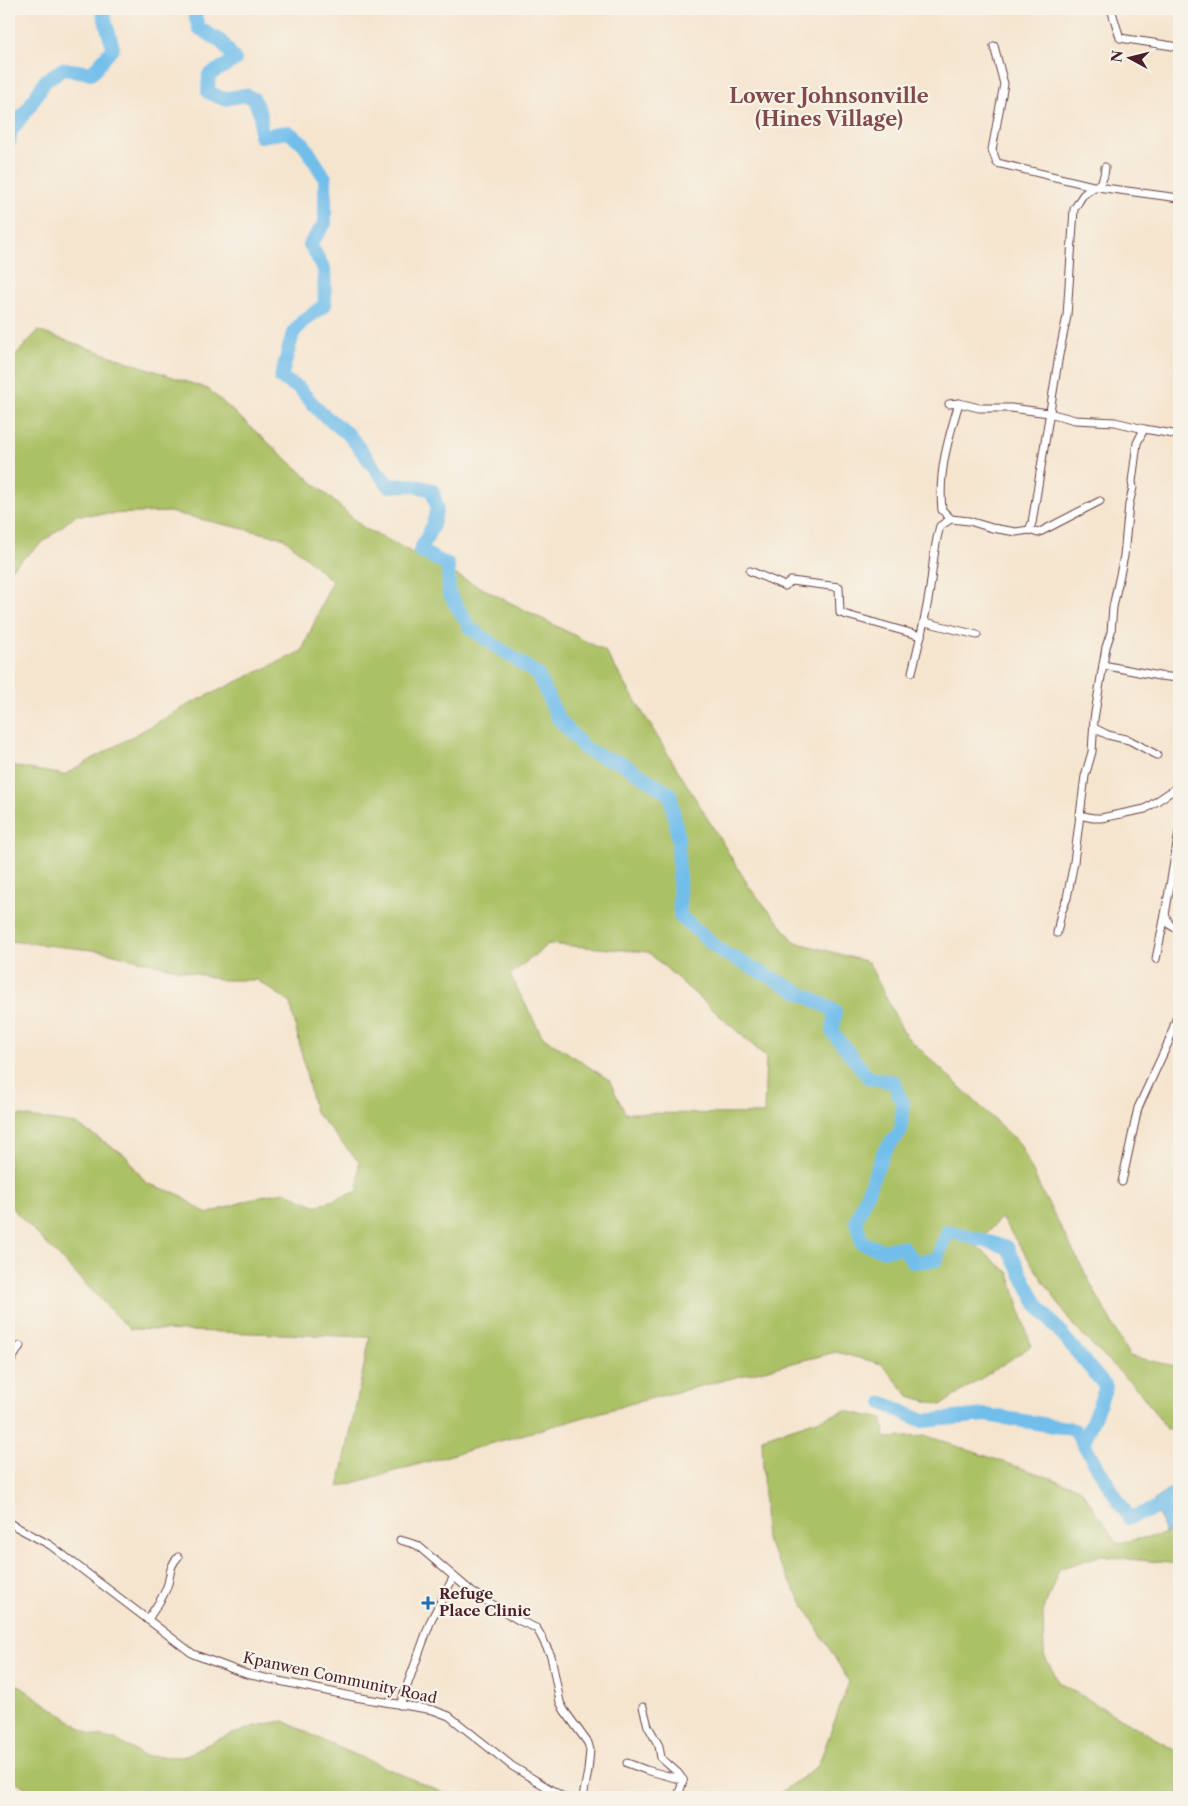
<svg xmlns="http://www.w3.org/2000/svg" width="1188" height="1806" viewBox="0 0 1188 1806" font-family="'Libre Caslon Text',serif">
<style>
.green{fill:#abc165;stroke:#7a7048;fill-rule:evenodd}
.water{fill:#71beeb;stroke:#5e6e8b}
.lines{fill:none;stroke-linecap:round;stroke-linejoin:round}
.stream{stroke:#71beeb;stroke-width:2.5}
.river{stroke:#71beeb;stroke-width:14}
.minor-casing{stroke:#643d44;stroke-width:9}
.minor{stroke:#fff;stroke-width:7}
.poi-dot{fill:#1f6fb2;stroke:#f7f3e8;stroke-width:2}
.labels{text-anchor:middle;stroke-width:4.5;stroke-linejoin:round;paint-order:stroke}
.poi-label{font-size:15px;font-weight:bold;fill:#4a1f2b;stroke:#f7f3e8;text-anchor:start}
.street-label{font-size:15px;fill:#4a1f2b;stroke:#f7f3e8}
.district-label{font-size:20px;font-weight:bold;fill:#824b4a;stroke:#f7f3e8}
</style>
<rect width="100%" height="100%" fill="#f7f3e8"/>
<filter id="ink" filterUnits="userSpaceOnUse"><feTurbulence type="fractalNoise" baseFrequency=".02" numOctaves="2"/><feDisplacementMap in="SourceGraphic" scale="10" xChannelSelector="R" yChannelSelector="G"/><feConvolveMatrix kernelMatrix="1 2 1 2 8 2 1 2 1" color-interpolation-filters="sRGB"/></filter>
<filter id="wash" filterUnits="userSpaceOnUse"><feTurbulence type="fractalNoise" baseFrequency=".0096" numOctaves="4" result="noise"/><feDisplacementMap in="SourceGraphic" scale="20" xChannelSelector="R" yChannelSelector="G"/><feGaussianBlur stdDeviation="1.12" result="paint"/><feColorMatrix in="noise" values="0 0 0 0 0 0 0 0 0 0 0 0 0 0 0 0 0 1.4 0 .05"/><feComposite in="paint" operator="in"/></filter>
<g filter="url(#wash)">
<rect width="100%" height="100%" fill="#f5e5cf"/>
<!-- green -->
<g class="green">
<path d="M 38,331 L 208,389 L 364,528 L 605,651 L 750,888 L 795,942 L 868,962 L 905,1035 L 1020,1144 L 1043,1194 L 1129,1356 L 1179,1367 L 1179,1433 L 1167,1429 L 1139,1391 L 1075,1328 L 1001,1218 L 975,1245 L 1009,1273 L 1031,1346 L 941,1405 L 909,1396 L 882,1364 L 836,1352 L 637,1402 L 339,1487 L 370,1337 L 129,1329 L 9,1205 L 9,1114 L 76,1124 L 125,1155 L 146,1183 L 178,1194 L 207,1214 L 261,1196 L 285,1192 L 317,1206 L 358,1191 L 359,1162 L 315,1112 L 290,1002 L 257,980 L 222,980 L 102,951 L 9,941 L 9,763 L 12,766 L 64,775 L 190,704 L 302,651 L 332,581 L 284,538 L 169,512 L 76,515 L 9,570 L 9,362 ZM 548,944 L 648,952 L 766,1057 L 764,1114 L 625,1113 L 609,1080 L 542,1036 L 510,975 Z"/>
<path d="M 845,1411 L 883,1419 L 885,1438 L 927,1436 L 1080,1488 L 1117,1543 L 1165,1534 L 1179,1525 L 1179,1564 L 1099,1556 L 1059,1569 L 1043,1612 L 1044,1655 L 1059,1683 L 1179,1752 L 1179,1797 L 774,1797 L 818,1766 L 849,1682 L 765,1539 L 762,1438 Z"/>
<path d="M 9,1679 L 90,1734 L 116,1740 L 144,1756 L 183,1757 L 216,1740 L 256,1726 L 284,1721 L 326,1742 L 453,1797 L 40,1797 L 9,1777 Z"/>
</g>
<!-- water -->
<path class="water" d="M 1179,1483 L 1179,1525 L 1165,1534 L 1154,1500 Z"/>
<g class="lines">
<!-- stream -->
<path class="stream" d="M 193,11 L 201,9"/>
<!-- river -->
<g class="river">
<path d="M 193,9 L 199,28 L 222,42 L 235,60 L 209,75 L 208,92 L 224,99 L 245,95 L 254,99 L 261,116 L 260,136 L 288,132 L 303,143 L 325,178 L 325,223 L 310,244 L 324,269 L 325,305 L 303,321 L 293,333 L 281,378 L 299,388 L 321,413 L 349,435 L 389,486 L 413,485 L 432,490 L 437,507 L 433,525 L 420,551 L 448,565 L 449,593 L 470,628 L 538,675 L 558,718 L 585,749 L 604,758 L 620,762 L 670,794 L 678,837 L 680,916 L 722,952 L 738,960"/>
<path d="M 9,142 L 11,131 L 29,107 L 46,80 L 63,69 L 92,73 L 113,48 L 102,9"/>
<path d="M 734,958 L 835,1011 L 833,1033 L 869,1078 L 894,1082 L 903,1106 L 901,1131 L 884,1151 L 856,1221 L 862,1243 L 883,1250 L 903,1247 L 913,1262 L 936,1260 L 948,1231 L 1007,1247 L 1038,1306 L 1106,1387 L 1083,1444"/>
<path d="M 883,1403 L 923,1421 L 986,1415 L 1074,1429 L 1129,1518 L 1179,1500"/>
</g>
</g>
</g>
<g filter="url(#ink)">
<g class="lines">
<defs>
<g id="minor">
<path d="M 1111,9 L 1120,38 L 1179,47"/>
<path d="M 994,46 L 1004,84 L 992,150 L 997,163 L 1097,187 L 1179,198"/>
<path d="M 949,404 L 959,403 L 979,408 L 1011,408 L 1049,413 L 1075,420 L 1115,422 L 1144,429"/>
<path d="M 951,519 L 942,510 C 938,472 948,440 959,403"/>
<path d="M 1029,530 L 1038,533 L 1100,501"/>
<path d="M 750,571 L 785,586 L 791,581 L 839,587 L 840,613 L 921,636"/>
<path d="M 925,622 L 977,635"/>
<path d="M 1103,665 L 1159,676 L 1179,678"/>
<path d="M 912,672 C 919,644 926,616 930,588 C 933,567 934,546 940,526 L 951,519 L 969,521 L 992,528 L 1016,532 L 1029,530 L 1032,523 L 1059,355 L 1067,316 L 1074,209 C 1077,205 1080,199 1083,195 C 1096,184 1104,187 1105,167"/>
<path d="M 1094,728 L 1108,735 L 1129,740 L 1157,755"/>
<path d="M 1079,815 L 1093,818 L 1101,818 L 1145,809 L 1175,789 L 1179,776"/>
<path d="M 1179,832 L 1165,915 L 1170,925 L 1179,930"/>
<path d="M 1057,933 L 1061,913 L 1067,898 L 1074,862 L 1085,776 L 1092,752 L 1094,719 L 1106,647 L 1111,632 L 1113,607 L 1124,556 L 1129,504 L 1133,488 L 1132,482 L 1137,443 L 1144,429 L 1179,435"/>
<path d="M 1156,959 L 1165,915"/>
<path d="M 1122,1182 L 1138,1108 L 1169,1041 L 1179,1010"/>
<path d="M 9,1364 L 20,1346"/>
<path d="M 9,1523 L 50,1545 L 193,1654 L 246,1674 L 355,1697 L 433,1710 L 449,1716 L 512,1766 L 563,1797"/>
<path d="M 400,1540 L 417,1545 L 472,1592 L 520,1621 L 536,1628 L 540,1634 L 551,1656 L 560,1702 L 564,1710 L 588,1743 L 590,1750 L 588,1771 L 583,1797"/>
<path d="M 148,1620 C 153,1610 162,1600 166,1589 C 172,1576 167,1569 178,1557"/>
<path d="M 400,1705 L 431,1620 L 453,1578"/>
<path d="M 643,1707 L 648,1726 L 659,1746 L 661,1758 L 678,1773 L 683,1780"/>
<path d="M 627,1763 L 646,1770 L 683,1780"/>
<path d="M 678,1797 L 683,1780"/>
</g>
</defs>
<!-- minor casing -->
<use href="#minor" class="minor-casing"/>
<!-- minor -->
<use href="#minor" class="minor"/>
</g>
</g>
<!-- markers -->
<path class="poi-dot" d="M425.5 1595.5h5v5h5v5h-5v5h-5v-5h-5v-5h5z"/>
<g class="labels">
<!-- poi labels -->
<g class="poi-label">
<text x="439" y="1599">Refuge<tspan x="439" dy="17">Place Clinic</tspan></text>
</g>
<!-- street labels -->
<g class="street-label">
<text transform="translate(340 1678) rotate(12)" y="5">Kpanwen Community Road</text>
</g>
<!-- district labels -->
<g class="district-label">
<text x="829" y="103">Lower Johnsonville<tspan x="829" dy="23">(Hines Village)</tspan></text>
</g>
</g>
<!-- margin -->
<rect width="1188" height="1806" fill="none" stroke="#f7f3e8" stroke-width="30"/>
<!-- north arrow -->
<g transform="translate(1130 58) rotate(277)" stroke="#f7f3e8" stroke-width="4" paint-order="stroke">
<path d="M0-4L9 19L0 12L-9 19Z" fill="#4a1f2b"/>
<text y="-8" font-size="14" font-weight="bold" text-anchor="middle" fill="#4a1f2b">N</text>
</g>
</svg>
